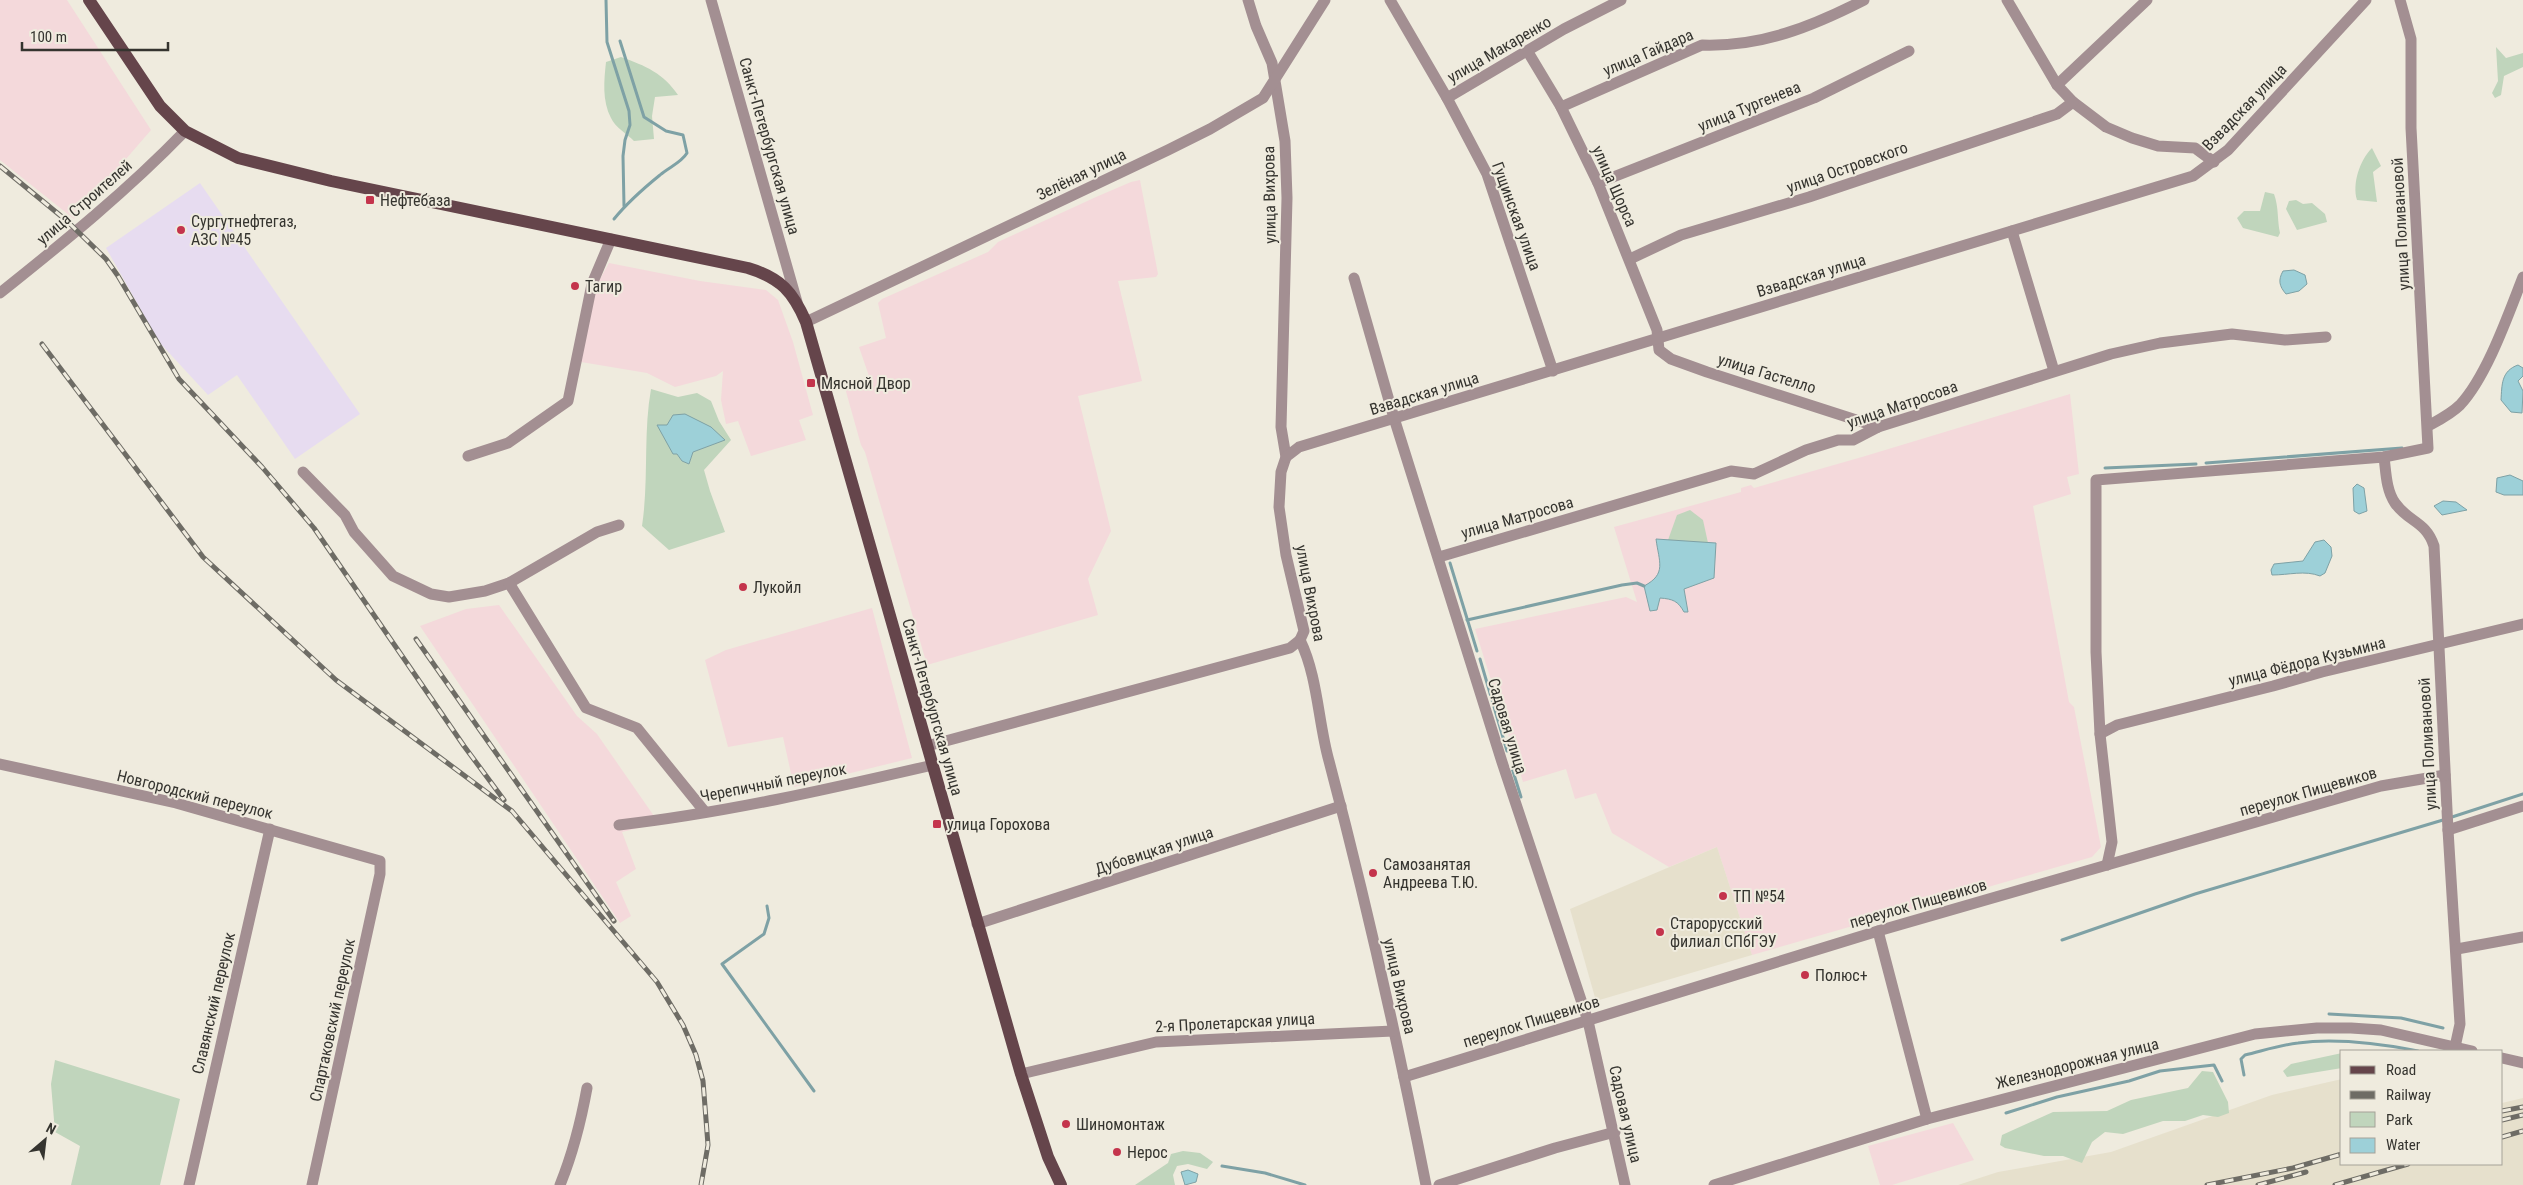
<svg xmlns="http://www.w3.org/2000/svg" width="2523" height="1185" viewBox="0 0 2523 1185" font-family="'Roboto Condensed',sans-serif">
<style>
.commercial{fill:#e7dcf0}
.industrial{fill:#f4d9db}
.built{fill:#e6e0cc}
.green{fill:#c0d5bc;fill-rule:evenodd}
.water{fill:#9dd0d8;stroke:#7ea1a5}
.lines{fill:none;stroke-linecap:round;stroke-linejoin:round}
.stream{stroke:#7ea1a5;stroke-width:3}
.minor{stroke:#a38f92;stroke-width:11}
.major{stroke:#65454b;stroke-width:12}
.rail-casing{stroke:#6e6c65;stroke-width:5}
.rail{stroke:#efebde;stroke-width:3;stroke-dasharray:9;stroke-linecap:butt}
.poi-dot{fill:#c4344c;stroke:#efebde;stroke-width:2}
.labels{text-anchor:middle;stroke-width:4;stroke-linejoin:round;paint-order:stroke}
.street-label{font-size:16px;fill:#35342f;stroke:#efebde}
.poi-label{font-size:16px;fill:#35342f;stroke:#efebde;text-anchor:start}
</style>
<rect width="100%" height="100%" fill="#efebde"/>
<!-- commercial -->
<path class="commercial" d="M 200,183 L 360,414 L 295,459 L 237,375 L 208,395 L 159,342 L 106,248 Z"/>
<!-- industrial -->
<g class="industrial">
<path d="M 0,0 L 67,0 L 151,130 L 74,219 L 0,160 Z"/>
<path d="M 1140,180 L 1158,274 L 1156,277 L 1118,281 L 1142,381 L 1078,396 L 1111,531 L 1088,579 L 1098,615 L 927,665 L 865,452 L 861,445 L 845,388 L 870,379 L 859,347 L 886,338 L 878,303 L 882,299 L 988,252 L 998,242 L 1096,197 L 1131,182 Z"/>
<path d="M 609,263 L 700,281 L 766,290 L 778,300 L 793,342 L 813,415 L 799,420 L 806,440 L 751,456 L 738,421 L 726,424 L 721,400 L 723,371 L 716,376 L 675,387 L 647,373 L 581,362 L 596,286 Z"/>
<path d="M 2070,394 L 2079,474 L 2067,477 L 2071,494 L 2033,506 L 2069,702 L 2074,707 L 2101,847 L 2092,857 L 1752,955 L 1717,847 L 1669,867 L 1612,833 L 1596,793 L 1575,799 L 1566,769 L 1523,782 L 1475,629 L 1626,597 L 1637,602 L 1614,527 L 1741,492 L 1741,488 L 1751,485 L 1754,488 L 1862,457 Z"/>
<path d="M 499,605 L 577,716 L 597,734 L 654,816 L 655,824 L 622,832 L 636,869 L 616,882 L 631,916 L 620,923 L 420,626 L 466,609 Z"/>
<path d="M 872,608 L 912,758 L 794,787 L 783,737 L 728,747 L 705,660 L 726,650 Z"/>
<path d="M 1953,1123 L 1974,1160 L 1892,1185 L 1880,1185 L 1868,1146 Z"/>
</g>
<!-- built -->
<g class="built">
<path d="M 1717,847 L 1752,955 L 1596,1001 L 1570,909 Z"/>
<path d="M 2342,1079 L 2342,1164 L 2502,1164 L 2502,1103 L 2523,1098 L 2523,1185 L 1958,1185 L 1998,1172 L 2111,1152 L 2272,1095 Z"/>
</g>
<!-- green -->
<g class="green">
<path d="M 2496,47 L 2506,58 L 2523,53 L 2523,67 L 2504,76 L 2501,95 L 2495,98 L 2492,93 L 2498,81 Z"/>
<path d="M 621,57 C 646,66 663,73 678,95 L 655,97 L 652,116 L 654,139 L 634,141 C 627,134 615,127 611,118 C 602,101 604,80 606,62 Z"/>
<path d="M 2372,148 L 2381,166 L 2373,172 L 2377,202 L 2357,200 C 2352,183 2360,160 2372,148 Z"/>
<path d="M 2265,192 L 2274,194 C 2279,208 2277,219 2280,233 L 2278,237 L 2243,228 L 2237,218 L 2244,211 L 2260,211 Z"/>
<path d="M 2296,200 L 2303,204 L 2312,203 L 2325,214 L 2327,222 L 2297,230 L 2286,209 L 2289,201 Z"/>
<path d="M 651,389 L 678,397 L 697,393 L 711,401 L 719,421 L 731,440 L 704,470 L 710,491 L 725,532 L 669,550 L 642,526 C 649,480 643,434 651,389 ZM 657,425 L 668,425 L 724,440 L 693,452 L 689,464 L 682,461 Z"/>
<path d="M 1690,510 L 1703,520 L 1708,543 L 1668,540 L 1677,515 Z"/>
<path d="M 2342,1053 L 2342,1068 L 2287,1077 L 2283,1071 L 2291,1064 Z"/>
<path d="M 55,1060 L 180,1099 L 160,1185 L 71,1185 L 80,1146 L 55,1132 L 51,1084 Z"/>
<path d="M 2202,1071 L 2213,1072 L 2228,1102 L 2229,1113 L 2218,1117 L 2203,1115 L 2185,1121 L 2163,1121 L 2123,1134 L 2105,1132 L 2092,1142 L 2082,1163 L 2063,1156 L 2044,1156 L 2005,1148 L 2000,1145 L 2002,1135 L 2053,1112 L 2107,1111 L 2131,1100 L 2188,1088 Z"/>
<path d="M 1183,1151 L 1200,1153 L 1213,1162 L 1207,1169 L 1188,1164 L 1177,1166 L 1173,1175 L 1175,1185 L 1135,1185 L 1168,1163 L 1171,1154 Z"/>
</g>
<!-- water -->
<g class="water">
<path d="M 2294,270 L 2305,275 L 2307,284 L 2299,291 L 2286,294 C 2279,286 2278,280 2283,271 Z"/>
<path d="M 2518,365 L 2523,368 L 2523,376 L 2518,381 L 2523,391 L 2522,413 L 2511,412 L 2501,400 C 2502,385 2501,371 2518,365 Z"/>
<path d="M 685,414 L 711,427 L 725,440 L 693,452 L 689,464 L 682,461 L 677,454 L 673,454 L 657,425 L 667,425 L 673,415 Z"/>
<path d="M 2510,475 L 2523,481 L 2523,495 L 2504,495 L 2496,492 L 2497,478 Z"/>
<path d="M 2357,484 L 2364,488 L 2367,511 L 2359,514 L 2354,511 L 2353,488 Z"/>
<path d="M 2443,501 L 2456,502 L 2467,510 L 2442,515 L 2434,506 Z"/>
<path d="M 1656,539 L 1716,543 L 1714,578 L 1684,589 L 1688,612 L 1684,612 C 1678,601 1673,599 1660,598 L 1657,610 L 1650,611 L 1644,586 C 1667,574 1659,562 1656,539 Z"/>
<path d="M 2324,540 L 2331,547 L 2332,556 L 2325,573 L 2320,576 C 2305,570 2289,575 2272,575 L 2271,570 L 2274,564 L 2303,561 L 2315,542 Z"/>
<path d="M 1188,1170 L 1198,1174 L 1196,1182 L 1185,1185 L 1181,1172 Z"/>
</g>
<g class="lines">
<!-- stream -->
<g class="stream">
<path d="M 606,0 L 607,42 L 629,111 L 630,125 L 625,140 L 623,156 L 624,206"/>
<path d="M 614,219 C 627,203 644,188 660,175 C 669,167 681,163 687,153 L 683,135 L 666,131 L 644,117 L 620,41"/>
<path d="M 2206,463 L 2402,448"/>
<path d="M 2105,468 L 2196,464"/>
<path d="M 1450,563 L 1477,651"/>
<path d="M 1467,620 L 1622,585 L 1637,583 L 1644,586"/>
<path d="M 1480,659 L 1507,751"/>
<path d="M 1512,768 L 1521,797"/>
<path d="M 2452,817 L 2523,794"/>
<path d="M 767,906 L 769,918 L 764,934 L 722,964 L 814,1091"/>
<path d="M 2062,940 L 2195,894 L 2443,820"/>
<path d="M 2329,1014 L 2401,1018 L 2443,1028"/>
<path d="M 2244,1075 L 2241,1059 L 2245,1055 C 2262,1051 2280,1045 2298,1043 C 2334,1038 2382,1044 2418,1051"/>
<path d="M 2006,1113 L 2057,1097 L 2129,1081 L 2160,1071 L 2214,1065 L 2222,1081"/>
<path d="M 1222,1166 L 1265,1173 L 1305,1185"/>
</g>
<!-- minor -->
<g class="minor">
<path d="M 711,0 L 797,302"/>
<path d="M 1248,0 L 1256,26 L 1272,63 L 1285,141 L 1287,198 L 1281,427 L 1286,457 L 1281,472 L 1279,507 L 1286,555 L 1304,631 L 1300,640 C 1318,677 1318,722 1329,761 C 1366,901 1398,1043 1426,1185"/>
<path d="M 1390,0 L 1447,98 L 1487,174 L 1553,371"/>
<path d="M 2007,0 L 2057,85 L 2073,102 L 2106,127 L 2132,138 L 2158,146 L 2195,148 L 2214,162"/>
<path d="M 1528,52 L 1561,107 L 1598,183 L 1657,330 L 1659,350 L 1671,359 L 1707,372 L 1878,427"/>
<path d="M 2057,85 L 2147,0"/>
<path d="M 1447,98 L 1564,29 L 1621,0"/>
<path d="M 1561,107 L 1702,45 C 1761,47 1811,27 1864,0"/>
<path d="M 1598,183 L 1814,98 L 1909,51"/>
<path d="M 2012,231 L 2054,371"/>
<path d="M 1630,259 L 1681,235 L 1809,197 L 2057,114 L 2073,102"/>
<path d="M 1354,278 L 1394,418 L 1502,762 L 1588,1021 L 1625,1185"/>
<path d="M 0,293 C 64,242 128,190 185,131"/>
<path d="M 806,322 L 1168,150 L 1210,129 L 1263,98 L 1325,0"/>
<path d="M 2428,426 C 2439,420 2451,414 2460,405 C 2487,376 2508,315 2523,277"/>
<path d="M 468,456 L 508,443 L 568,401 L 592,284 L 611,239"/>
<path d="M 1286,457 L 1299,447 L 2193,176 L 2228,150 L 2366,0"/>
<path d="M 2384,457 C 2386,472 2386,490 2395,503 C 2408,522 2426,521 2434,546 L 2448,830 L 2460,1024 L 2455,1047"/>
<path d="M 303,472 L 345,515 L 354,532 L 393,576 L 431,594 L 449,597 L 485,591 L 509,583 L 597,532 L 619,525"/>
<path d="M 1439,557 L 1731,471 L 1754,474 L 1806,450 L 1838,440 L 1853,440 L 1878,427 L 2111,354 L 2160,343 L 2232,334 L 2285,340 L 2326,337"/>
<path d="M 509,583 L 586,708 L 637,728 L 705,812"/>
<path d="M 2100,734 L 2117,725 L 2273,686 L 2322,672 L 2523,624"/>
<path d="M 927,746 L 1290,648 L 1300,640"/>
<path d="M 0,764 L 176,803 L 380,861 L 380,874 L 312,1185"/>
<path d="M 619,825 C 724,813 829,789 933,765"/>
<path d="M 2448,830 L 2523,806"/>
<path d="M 2107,865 L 2112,842 L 2100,734 L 2096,652 L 2096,480 L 2384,457 L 2428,448 L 2411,128 L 2411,39 L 2400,0"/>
<path d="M 977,924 L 1341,806"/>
<path d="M 1878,931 L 1927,1119"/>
<path d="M 2457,949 L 2523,937"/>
<path d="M 2502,1058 L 2523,1063"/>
<path d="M 1021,1074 L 1156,1042 L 1393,1031"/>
<path d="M 1404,1077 L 1878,931 L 2107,865 L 2381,786 L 2445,775"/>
<path d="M 189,1185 L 270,829"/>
<path d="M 560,1185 C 573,1153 581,1121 587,1088"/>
<path d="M 1439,1185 L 1555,1148 L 1615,1132"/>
<path d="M 1714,1185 L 1927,1119 L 2255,1034 L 2317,1028 L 2351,1028 L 2381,1030 L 2472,1051"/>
</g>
<!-- major -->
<path class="major" d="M 89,0 L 160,106 L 185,131 L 238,158 L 331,181 L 748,268 C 781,278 793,292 806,322 L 1021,1074 L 1048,1157 L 1061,1185"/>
<defs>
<g id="rail">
<path d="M 0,166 L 67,221 L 106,259 L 118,276 L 179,379 L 262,467 L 314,528 L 464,746 L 504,800"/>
<path d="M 42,344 L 203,557 L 336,680 L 512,811 L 657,982 L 683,1025 L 696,1055 L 703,1081 L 708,1145 L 701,1185"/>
<path d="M 416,639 L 614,921"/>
<path d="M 2502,1111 L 2523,1107"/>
<path d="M 2502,1120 L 2523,1115"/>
<path d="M 2502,1137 L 2523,1131"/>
<path d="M 2207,1185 L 2293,1168 L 2342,1154"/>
<path d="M 2258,1185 L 2306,1172"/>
<path d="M 2335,1185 L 2408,1164"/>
</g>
</defs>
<!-- rail casing -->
<use href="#rail" class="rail-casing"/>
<!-- rail -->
<use href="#rail" class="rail"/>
</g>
<!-- markers -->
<g class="poi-dot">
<rect x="365" y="195" width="10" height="10" rx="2.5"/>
<circle cx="181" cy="230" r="5"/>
<circle cx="575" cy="286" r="5"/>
<rect x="806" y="378" width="10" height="10" rx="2.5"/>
<circle cx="743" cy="587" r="5"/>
<rect x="932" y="819" width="10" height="10" rx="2.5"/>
<circle cx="1373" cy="873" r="5"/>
<circle cx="1723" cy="896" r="5"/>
<circle cx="1660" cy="932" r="5"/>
<circle cx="1805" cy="975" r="5"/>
<circle cx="1066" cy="1124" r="5"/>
<circle cx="1117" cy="1152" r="5"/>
</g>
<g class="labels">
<!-- street labels -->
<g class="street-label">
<text transform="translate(1499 49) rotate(-30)" y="6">улица Макаренко</text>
<text transform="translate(1648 52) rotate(-23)" y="6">улица Гайдара</text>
<text transform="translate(1749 106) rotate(-22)" y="6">улица Тургенева</text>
<text transform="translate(2244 107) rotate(-46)" y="6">Взвадская улица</text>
<text transform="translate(770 146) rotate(74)" y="6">Санкт-Петербургская улица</text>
<text transform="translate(1847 167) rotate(-19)" y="6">улица Островского</text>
<text transform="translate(1081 174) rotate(-26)" y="6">Зелёная улица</text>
<text transform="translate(1615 186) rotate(66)" y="6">улица Щорса</text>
<text transform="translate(1269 195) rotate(-91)" y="6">улица Вихрова</text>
<text transform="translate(84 202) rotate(-41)" y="6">улица Строителей</text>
<text transform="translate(1517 216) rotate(70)" y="6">Гущинская улица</text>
<text transform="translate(2400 224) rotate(-93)" y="6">улица Поливановой</text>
<text transform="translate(1811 275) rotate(-17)" y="6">Взвадская улица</text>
<text transform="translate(1767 373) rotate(17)" y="6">улица Гастелло</text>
<text transform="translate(1424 393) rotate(-17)" y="6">Взвадская улица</text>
<text transform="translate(1902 404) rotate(-19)" y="6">улица Матросова</text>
<text transform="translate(1517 517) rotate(-16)" y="6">улица Матросова</text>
<text transform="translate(1311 593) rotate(79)" y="6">улица Вихрова</text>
<text transform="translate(2307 661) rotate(-14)" y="6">улица Фёдора Кузьмина</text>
<text transform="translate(933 707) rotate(74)" y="6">Санкт-Петербургская улица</text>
<text transform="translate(1508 726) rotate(73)" y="6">Садовая улица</text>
<text transform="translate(2427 744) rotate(-93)" y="6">улица Поливановой</text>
<text transform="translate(773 782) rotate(-11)" y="6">Черепичный переулок</text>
<text transform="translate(2308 791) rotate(-16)" y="6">переулок Пищевиков</text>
<text transform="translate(195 794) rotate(14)" y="6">Новгородский переулок</text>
<text transform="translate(1154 850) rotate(-18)" y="6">Дубовицкая улица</text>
<text transform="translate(1918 903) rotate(-16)" y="6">переулок Пищевиков</text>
<text transform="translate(1400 986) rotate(77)" y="6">улица Вихрова</text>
<text transform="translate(213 1003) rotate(-77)" y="6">Славянский переулок</text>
<text transform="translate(332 1020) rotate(-78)" y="6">Спартаковский переулок</text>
<text transform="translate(1531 1021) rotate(-17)" y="6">переулок Пищевиков</text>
<text transform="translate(1235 1022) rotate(-3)" y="6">2-я Пролетарская улица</text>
<text transform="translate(2077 1063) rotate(-14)" y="6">Железнодорожная улица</text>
<text transform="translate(1626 1114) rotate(77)" y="6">Садовая улица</text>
</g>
<!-- poi labels -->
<g class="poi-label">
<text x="380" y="206">Нефтебаза</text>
<text x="191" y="227">Сургутнефтегаз,<tspan x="191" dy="18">АЗС №45</tspan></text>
<text x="585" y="292">Тагир</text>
<text x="821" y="389">Мясной Двор</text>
<text x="753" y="593">Лукойл</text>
<text x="947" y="830">улица Горохова</text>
<text x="1383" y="870">Самозанятая<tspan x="1383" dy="18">Андреева Т.Ю.</tspan></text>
<text x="1733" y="902">ТП №54</text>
<text x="1670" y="929">Старорусский<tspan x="1670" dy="18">филиал СПбГЭУ</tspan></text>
<text x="1815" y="981">Полюс+</text>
<text x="1076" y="1130">Шиномонтаж</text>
<text x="1127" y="1158">Нерос</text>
</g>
</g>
<!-- legend -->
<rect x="2340" y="1050" width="162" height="115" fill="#efebde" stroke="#a5a298"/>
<rect x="2350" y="1066" width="25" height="8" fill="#65454b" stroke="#a5a298"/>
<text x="2386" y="1075" font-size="15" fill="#35342f">Road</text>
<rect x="2350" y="1091" width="25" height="8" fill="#6e6c65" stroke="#a5a298"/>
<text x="2386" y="1100" font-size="15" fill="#35342f">Railway</text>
<rect x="2350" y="1112" width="25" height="15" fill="#c0d5bc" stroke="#a5a298"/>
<text x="2386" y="1125" font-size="15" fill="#35342f">Park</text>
<rect x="2350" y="1138" width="25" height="15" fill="#9dd0d8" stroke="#a5a298"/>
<text x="2386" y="1150" font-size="15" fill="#35342f">Water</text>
<!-- north arrow -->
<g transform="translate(45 1140) rotate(28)" stroke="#efebde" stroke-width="4" paint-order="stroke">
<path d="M0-4L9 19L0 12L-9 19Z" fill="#35342f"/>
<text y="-8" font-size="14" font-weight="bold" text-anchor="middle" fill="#35342f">N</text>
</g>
<!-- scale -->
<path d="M22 42v8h146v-8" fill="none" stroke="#35342f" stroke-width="2.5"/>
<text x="30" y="42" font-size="15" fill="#35342f" stroke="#efebde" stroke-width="4" paint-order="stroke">100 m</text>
</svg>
